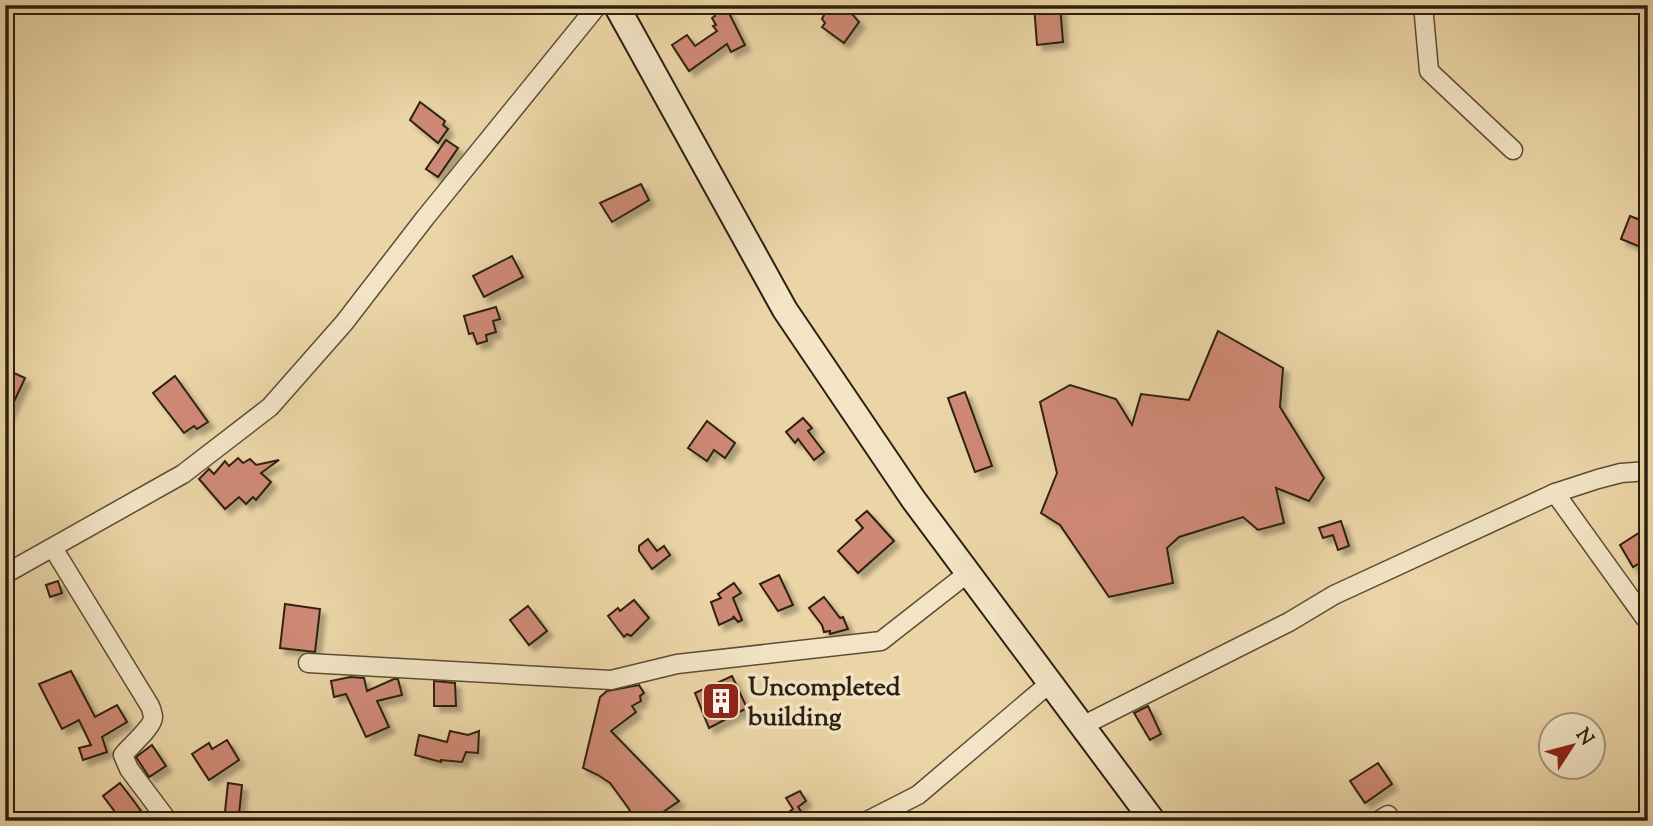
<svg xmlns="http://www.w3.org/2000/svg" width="1653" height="826" viewBox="0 0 1653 826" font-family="'Sorts Mill Goudy',serif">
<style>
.building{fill:#ce8976;stroke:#2d2010;stroke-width:2;filter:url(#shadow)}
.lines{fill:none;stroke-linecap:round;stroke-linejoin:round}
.street-casing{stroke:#5c4d36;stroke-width:21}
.secondary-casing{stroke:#2d2010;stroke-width:28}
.street{stroke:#f2e4c5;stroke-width:18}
.secondary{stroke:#f2e4c5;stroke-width:24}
.labels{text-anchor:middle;stroke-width:7;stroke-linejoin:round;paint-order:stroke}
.poi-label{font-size:26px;font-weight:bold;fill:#2d2010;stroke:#f2e4c5;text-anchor:start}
</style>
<defs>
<filter id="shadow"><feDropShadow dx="5.5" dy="5.5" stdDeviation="2" flood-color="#0004"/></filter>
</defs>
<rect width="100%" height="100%" fill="#ebd5a6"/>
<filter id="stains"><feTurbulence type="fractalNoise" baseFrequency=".00286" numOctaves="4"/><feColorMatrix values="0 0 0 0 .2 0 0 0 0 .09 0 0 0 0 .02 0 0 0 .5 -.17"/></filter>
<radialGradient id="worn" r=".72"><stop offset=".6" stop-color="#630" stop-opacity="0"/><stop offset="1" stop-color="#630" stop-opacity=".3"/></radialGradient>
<!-- building -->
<g class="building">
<path d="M 836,5 L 844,11 L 847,8 L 859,22 L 844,43 L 822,27 L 825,23 L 822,19 L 827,9 L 831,11 Z"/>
<path d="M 1034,5 L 1060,5 L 1063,42 L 1037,45 Z"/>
<path d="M 726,7 L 745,45 L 731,52 L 727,44 L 689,71 L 672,45 L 687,35 L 695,46 L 717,31 L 713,26 L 716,25 L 712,18 L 715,16 L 714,14 Z"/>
<path d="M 420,102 L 445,121 L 443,125 L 448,129 L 438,143 L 410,120 Z"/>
<path d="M 446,140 L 458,148 L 438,177 L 426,169 Z"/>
<path d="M 641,184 L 649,200 L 612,222 L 600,203 Z"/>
<path d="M 1630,216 L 1648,223 L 1648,250 L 1621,239 Z"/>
<path d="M 512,256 L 523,277 L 484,297 L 473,276 Z"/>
<path d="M 496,307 L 500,319 L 493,321 L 496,332 L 486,335 L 487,341 L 477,344 L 473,333 L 469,334 L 464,316 Z"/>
<path d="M 1218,331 L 1283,368 L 1280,407 L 1324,478 L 1309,501 L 1276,488 L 1284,523 L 1258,530 L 1243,517 L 1179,537 L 1167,548 L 1173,583 L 1109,597 L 1060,525 L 1041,513 L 1057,473 L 1040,402 L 1070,385 L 1116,399 L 1132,425 L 1141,394 L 1189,400 Z"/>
<path d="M 5,369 L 25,378 L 5,421 Z"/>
<path d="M 175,376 L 208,422 L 197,429 L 194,426 L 184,433 L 153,393 Z"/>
<path d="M 965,392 L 992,466 L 975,472 L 948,398 Z"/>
<path d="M 803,418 L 812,428 L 808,431 L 824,452 L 814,460 L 798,439 L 795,443 L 786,432 Z"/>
<path d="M 707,421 L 735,443 L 725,458 L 714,450 L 707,461 L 688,448 Z"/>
<path d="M 238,458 L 243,463 L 250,459 L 256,465 L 279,460 L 261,473 L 271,482 L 256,500 L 253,497 L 246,504 L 239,497 L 225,509 L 199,479 L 209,469 L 214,474 L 225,461 L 229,466 Z"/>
<path d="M 867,511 L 894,541 L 858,573 L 838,551 L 863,528 L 856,520 Z"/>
<path d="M 1341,521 L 1349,546 L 1338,550 L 1333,535 L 1323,538 L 1319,528 Z"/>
<path d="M 1648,527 L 1648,558 L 1633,567 L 1620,545 Z"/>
<path d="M 648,539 L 657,551 L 664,546 L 670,555 L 652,569 L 639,551 L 639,546 Z"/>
<path d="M 779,575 L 793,605 L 778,611 L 760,584 Z"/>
<path d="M 58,581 L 62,593 L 50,597 L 46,585 Z"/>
<path d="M 734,583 L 741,593 L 733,598 L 742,620 L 738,622 L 733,616 L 734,618 L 719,625 L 711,602 L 721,598 L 718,594 Z"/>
<path d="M 824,597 L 840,618 L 843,617 L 848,629 L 830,634 L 830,631 L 824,632 L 822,625 L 809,608 Z"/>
<path d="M 634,600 L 649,618 L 631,636 L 627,634 L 624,637 L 608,616 L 618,608 L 620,611 Z"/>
<path d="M 285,604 L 320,609 L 315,652 L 280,648 Z"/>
<path d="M 528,606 L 547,631 L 529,645 L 510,620 Z"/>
<path d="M 71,671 L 95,717 L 117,705 L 127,722 L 102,737 L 107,752 L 83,760 L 79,748 L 91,745 L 79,720 L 62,729 L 39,684 Z"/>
<path d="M 732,676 L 747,708 L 709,728 L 695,693 Z"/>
<path d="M 350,677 L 364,678 L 367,691 L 394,679 L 398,679 L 402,695 L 377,701 L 389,727 L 366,737 L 346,694 L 334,697 L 331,681 Z"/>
<path d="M 434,681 L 455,683 L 456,706 L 434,706 Z"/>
<path d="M 639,685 L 644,693 L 640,696 L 641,701 L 632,706 L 636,712 L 611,731 L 679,801 L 650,821 L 634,821 L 629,809 L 610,783 L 598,775 L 583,768 L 600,697 L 607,691 Z"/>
<path d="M 1148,706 L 1161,734 L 1150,740 L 1134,713 Z"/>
<path d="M 450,731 L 468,735 L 479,731 L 478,753 L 466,752 L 462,762 L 441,760 L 441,762 L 415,755 L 419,735 L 447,742 Z"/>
<path d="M 227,740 L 239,760 L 209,780 L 192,754 L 209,743 L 212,749 Z"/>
<path d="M 152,745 L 166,766 L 149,777 L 136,757 Z"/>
<path d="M 1378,763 L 1392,784 L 1365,803 L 1350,781 Z"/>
<path d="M 120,783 L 136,804 L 148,821 L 122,821 L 103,796 Z"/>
<path d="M 228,783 L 242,785 L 239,814 L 225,812 Z"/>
<path d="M 800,791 L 806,801 L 798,807 L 808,821 L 792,821 L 786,814 L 793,809 L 786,798 Z"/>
</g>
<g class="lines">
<defs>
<g id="street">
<path d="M 1423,5 L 1429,71 L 1513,150"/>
<path d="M 1555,493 L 1645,618"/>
<path d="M 53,548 L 150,706 C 151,707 153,716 153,717 C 153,727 130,746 123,755 L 129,769 L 168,821"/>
<path d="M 5,574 L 183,474 L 270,407 L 344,323 L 425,218 L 598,5"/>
<path d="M 308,663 L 611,680 L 677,664 L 881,641 L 968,573"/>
<path d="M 1082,726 L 1289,622 L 1334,595 L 1555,493 L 1598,479 L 1621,473 L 1648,471"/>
<path d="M 867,821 L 918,795 L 1050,683"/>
<path d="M 1378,821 L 1388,815"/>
</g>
<path id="secondary" d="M 616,5 L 785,310 L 913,499 L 1153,821"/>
</defs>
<!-- street casing -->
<use href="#street" class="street-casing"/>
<!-- secondary casing -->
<use href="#secondary" class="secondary-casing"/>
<!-- street -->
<use href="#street" class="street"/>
<!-- secondary -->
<use href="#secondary" class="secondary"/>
</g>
<!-- icons -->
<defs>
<symbol id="building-square" viewBox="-11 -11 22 22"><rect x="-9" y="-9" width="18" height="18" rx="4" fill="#8f2418" stroke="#f2e4c5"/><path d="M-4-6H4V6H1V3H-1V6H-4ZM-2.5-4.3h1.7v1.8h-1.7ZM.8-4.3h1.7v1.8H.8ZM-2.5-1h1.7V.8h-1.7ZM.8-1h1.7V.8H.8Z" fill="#fff"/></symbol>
</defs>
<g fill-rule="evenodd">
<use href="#building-square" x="699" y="679" width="44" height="44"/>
</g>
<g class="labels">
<!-- poi labels -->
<g class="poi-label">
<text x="748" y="695">Uncompleted<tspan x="748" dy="30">building</tspan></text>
</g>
</g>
<!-- margin -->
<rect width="1653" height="826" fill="none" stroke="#ebd5a6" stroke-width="28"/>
<rect x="7" y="7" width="1639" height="812" fill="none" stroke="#2d2010" stroke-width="3.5"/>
<rect x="14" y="14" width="1625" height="798" fill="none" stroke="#2d2010" stroke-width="2"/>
<!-- north arrow -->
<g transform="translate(1572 746) rotate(54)"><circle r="33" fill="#f2e4c5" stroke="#a3967d" stroke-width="2"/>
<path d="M0-5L12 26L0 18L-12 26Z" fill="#8f2418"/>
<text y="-10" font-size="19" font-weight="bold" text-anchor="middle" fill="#2d2010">N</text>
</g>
<rect width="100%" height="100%" filter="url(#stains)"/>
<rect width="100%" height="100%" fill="url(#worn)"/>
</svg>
